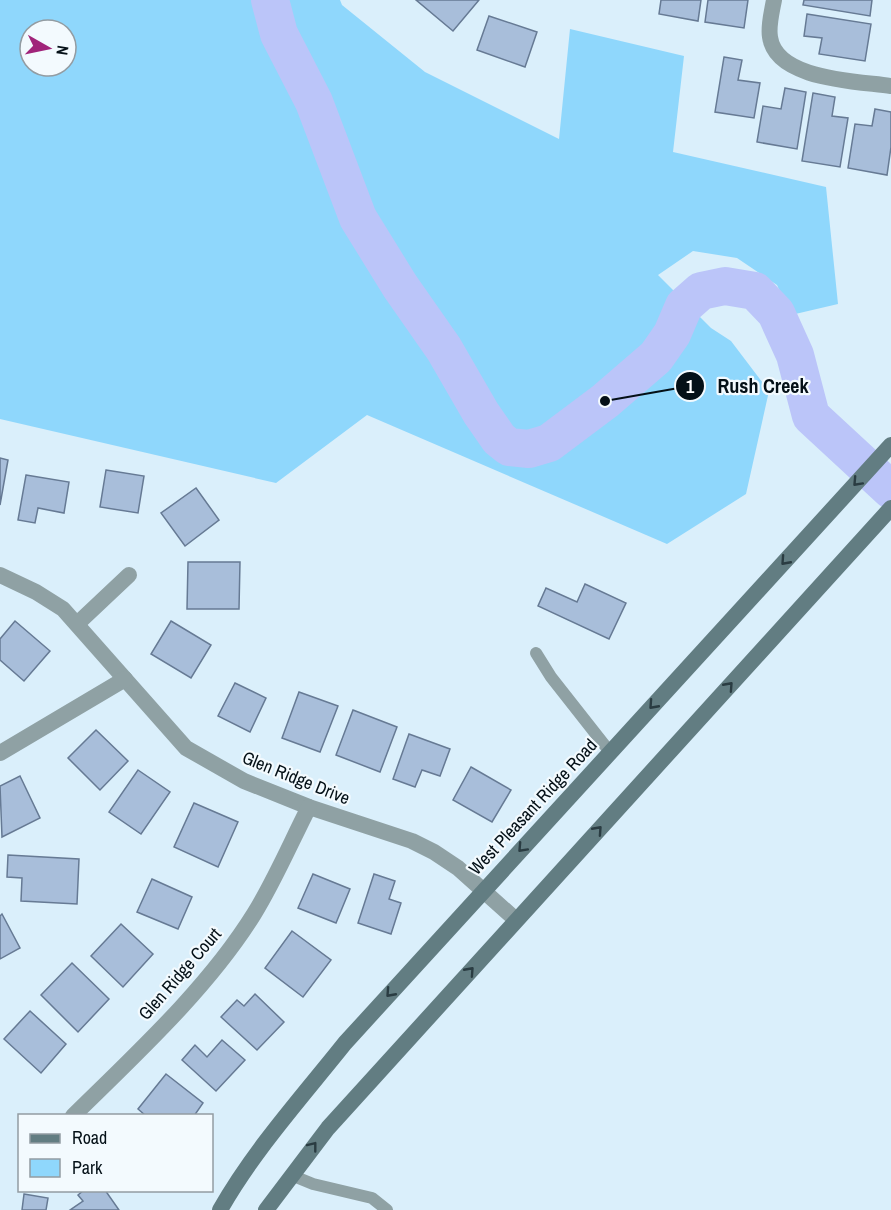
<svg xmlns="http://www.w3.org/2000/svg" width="891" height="1210" viewBox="0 0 891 1210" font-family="'Archivo Narrow',sans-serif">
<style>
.green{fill:#8fd7fc;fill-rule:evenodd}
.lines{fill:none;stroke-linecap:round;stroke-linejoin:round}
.river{stroke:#bbc5f9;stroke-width:38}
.building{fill:#a8beda;stroke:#667a94;stroke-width:1.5}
.service{stroke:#8fa1a4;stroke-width:12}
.minor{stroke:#8fa1a4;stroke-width:16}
.secondary{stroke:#627d82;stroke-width:16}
.oneway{stroke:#2a3c42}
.labels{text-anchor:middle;stroke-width:4.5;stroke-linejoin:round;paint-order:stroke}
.street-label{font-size:18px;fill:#041017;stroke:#f3fafe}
.leader{fill:none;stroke:#041017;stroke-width:2}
.callout-dot{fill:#041017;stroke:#f3fafe;stroke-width:2}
.mark-label{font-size:18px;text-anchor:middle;font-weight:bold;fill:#fff}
.callout-label{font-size:20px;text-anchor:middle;font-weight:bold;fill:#041017;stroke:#f3fafe;stroke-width:4.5;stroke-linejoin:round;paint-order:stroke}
</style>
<rect width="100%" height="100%" fill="#daeffb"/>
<!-- green -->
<path class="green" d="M 0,0 L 340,0 L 342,5 L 425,72 L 559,139 L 570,29 L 684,56 L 673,152 L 826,187 L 838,304 L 791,315 L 777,285 L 737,258 L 693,251 L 658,275 L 711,328 L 731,341 L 769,391 L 746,494 L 667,544 L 367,415 L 276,483 L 0,419 ZM 30,30 L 66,30 L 66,66 L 30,66 Z"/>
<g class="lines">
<!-- river -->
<path class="river" d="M 270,0 L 279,34 L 314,102 L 358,218 L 400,286 L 444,349 L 481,413 L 499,439 L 509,447 L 529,449 L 549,443 L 605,401 L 656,357 L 672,334 L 684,306 L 701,291 L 725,286 L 755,291 L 776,313 L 795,355 L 811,416 L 891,490"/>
</g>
<!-- building -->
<g class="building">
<path d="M 416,0 L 479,0 L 453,31 Z"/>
<path d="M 661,0 L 701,0 L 698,21 L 659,14 Z"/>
<path d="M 708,0 L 748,0 L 744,28 L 705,22 Z"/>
<path d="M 804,0 L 872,0 L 870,16 L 803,5 Z"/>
<path d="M 807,14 L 871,24 L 865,61 L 819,54 L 822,38 L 804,36 Z"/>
<path d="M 489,16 L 537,32 L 525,67 L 477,50 Z"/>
<path d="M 724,57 L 742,60 L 738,80 L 760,83 L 754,118 L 715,112 Z"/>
<path d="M 785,88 L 806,92 L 797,149 L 757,142 L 763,106 L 781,109 Z"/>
<path d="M 813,93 L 835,97 L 832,116 L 848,118 L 840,167 L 802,161 Z"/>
<path d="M 875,109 L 891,112 L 891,147 L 887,175 L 848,168 L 855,124 L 872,126 Z"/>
<path d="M 0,458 L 8,460 L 0,505 Z"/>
<path d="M 106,470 L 144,476 L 138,513 L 100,507 Z"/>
<path d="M 26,475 L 69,482 L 64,513 L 38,508 L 35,523 L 18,520 Z"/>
<path d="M 196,488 L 219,520 L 185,546 L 161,513 Z"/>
<path d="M 188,562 L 240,562 L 239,609 L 187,609 Z"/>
<path d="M 585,584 L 626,603 L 609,639 L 538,606 L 546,588 L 577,602 Z"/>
<path d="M 15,621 L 50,651 L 24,681 L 0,660 L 0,639 Z"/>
<path d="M 171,621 L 211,645 L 191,678 L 151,654 Z"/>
<path d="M 235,683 L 266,698 L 250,732 L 218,716 Z"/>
<path d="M 299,692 L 338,706 L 320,752 L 282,738 Z"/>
<path d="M 353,710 L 397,727 L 380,772 L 336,755 Z"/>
<path d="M 96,730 L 128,761 L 100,790 L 68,758 Z"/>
<path d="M 409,734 L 450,749 L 440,776 L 422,770 L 415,787 L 393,779 Z"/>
<path d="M 471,767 L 511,790 L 492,822 L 453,800 Z"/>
<path d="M 138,770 L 170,792 L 141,834 L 109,812 Z"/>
<path d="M 20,776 L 40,818 L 2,837 L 0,786 Z"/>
<path d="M 194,803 L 238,822 L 218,867 L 174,847 Z"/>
<path d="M 8,855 L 79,859 L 77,904 L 21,901 L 22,878 L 7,877 Z"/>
<path d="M 313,874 L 350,889 L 336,923 L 298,908 Z"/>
<path d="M 374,874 L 395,881 L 389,899 L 401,903 L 391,934 L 358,923 Z"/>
<path d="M 152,879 L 192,897 L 178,929 L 137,912 Z"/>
<path d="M 2,914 L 20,948 L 0,959 L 0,916 Z"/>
<path d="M 121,924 L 153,954 L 123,987 L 91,956 Z"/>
<path d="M 292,931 L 331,960 L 303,997 L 265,968 Z"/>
<path d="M 72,963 L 109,999 L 78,1032 L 41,995 Z"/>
<path d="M 255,994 L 284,1022 L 257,1050 L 221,1017 L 237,1000 L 244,1006 Z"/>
<path d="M 30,1011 L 66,1044 L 41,1073 L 4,1039 Z"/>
<path d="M 222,1040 L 245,1060 L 216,1091 L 182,1060 L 195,1045 L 207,1057 Z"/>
<path d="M 166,1074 L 203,1103 L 194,1116 L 146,1116 L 138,1109 Z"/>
<path d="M 84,1190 L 105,1190 L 119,1210 L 70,1210 L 83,1201 L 78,1195 Z"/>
<path d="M 24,1194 L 48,1198 L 46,1210 L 22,1210 Z"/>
</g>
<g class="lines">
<!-- service -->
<g class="service">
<path d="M 536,653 L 551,677 L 610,752"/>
<path d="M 291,1175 L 313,1184 L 372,1198 L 387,1210"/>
</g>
<!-- minor -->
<g class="minor">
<path d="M 774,0 C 772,11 768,26 770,37 C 776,80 857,81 891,86"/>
<path d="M 0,575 L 36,592 L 63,609 L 186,748 L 244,781 L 309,807 L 412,841 L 434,852 L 458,868 L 516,920"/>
<path d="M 77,624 L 129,575"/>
<path d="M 0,753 L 125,679"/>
<path d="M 73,1116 C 136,1054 208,988 254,914 C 275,880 291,842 309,807"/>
</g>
<!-- secondary -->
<g class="secondary">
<path d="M 220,1210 C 254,1150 302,1097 345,1043 L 891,445"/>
<path d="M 266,1210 L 328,1128 L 891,508"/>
</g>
</g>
<!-- one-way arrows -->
<defs><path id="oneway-chevron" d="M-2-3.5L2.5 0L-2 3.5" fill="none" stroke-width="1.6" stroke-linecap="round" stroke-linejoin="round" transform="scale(1.5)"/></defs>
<g class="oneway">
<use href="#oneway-chevron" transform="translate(857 482) rotate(133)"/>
<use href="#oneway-chevron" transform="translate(785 561) rotate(132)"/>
<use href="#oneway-chevron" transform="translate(729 686) rotate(-48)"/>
<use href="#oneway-chevron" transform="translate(653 705) rotate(132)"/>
<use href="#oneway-chevron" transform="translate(598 830) rotate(-48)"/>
<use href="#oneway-chevron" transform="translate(522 848) rotate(133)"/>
<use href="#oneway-chevron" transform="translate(470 971) rotate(-48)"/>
<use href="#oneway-chevron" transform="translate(390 993) rotate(132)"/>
<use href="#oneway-chevron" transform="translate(313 1146) rotate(-52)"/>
</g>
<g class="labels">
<!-- street labels -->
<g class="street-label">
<text transform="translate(296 778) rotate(22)" y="6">Glen Ridge Drive</text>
<text transform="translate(533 807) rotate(-47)" y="6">West Pleasant Ridge Road</text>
<text transform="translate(180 974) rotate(-49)" y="6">Glen Ridge Court</text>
</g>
</g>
<!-- callouts -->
<path class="leader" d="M605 401L690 386"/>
<g class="callout-dot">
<circle cx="605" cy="401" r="6"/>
<circle cx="690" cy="386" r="15"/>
</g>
<g class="mark-label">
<text x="690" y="393">1</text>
</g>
<g class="callout-label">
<text x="763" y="393">Rush Creek</text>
</g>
<!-- legend -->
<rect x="18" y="1114" width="195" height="78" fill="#f3fafe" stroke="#939ca2" stroke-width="1.5"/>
<rect x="30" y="1134" width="30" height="9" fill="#627d82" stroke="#939ca2" stroke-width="1.5"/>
<text x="72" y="1144" font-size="18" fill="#041017">Road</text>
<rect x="30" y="1159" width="30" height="18" fill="#8fd7fc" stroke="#939ca2" stroke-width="1.5"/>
<text x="72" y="1174" font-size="18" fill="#041017">Park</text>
<!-- north arrow -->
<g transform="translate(48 48) rotate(99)"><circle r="28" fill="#f3fafe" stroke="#939ca2" stroke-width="1.5"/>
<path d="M0-4.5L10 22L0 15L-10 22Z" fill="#a0247a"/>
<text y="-9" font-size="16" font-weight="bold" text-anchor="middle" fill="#041017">N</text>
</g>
</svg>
